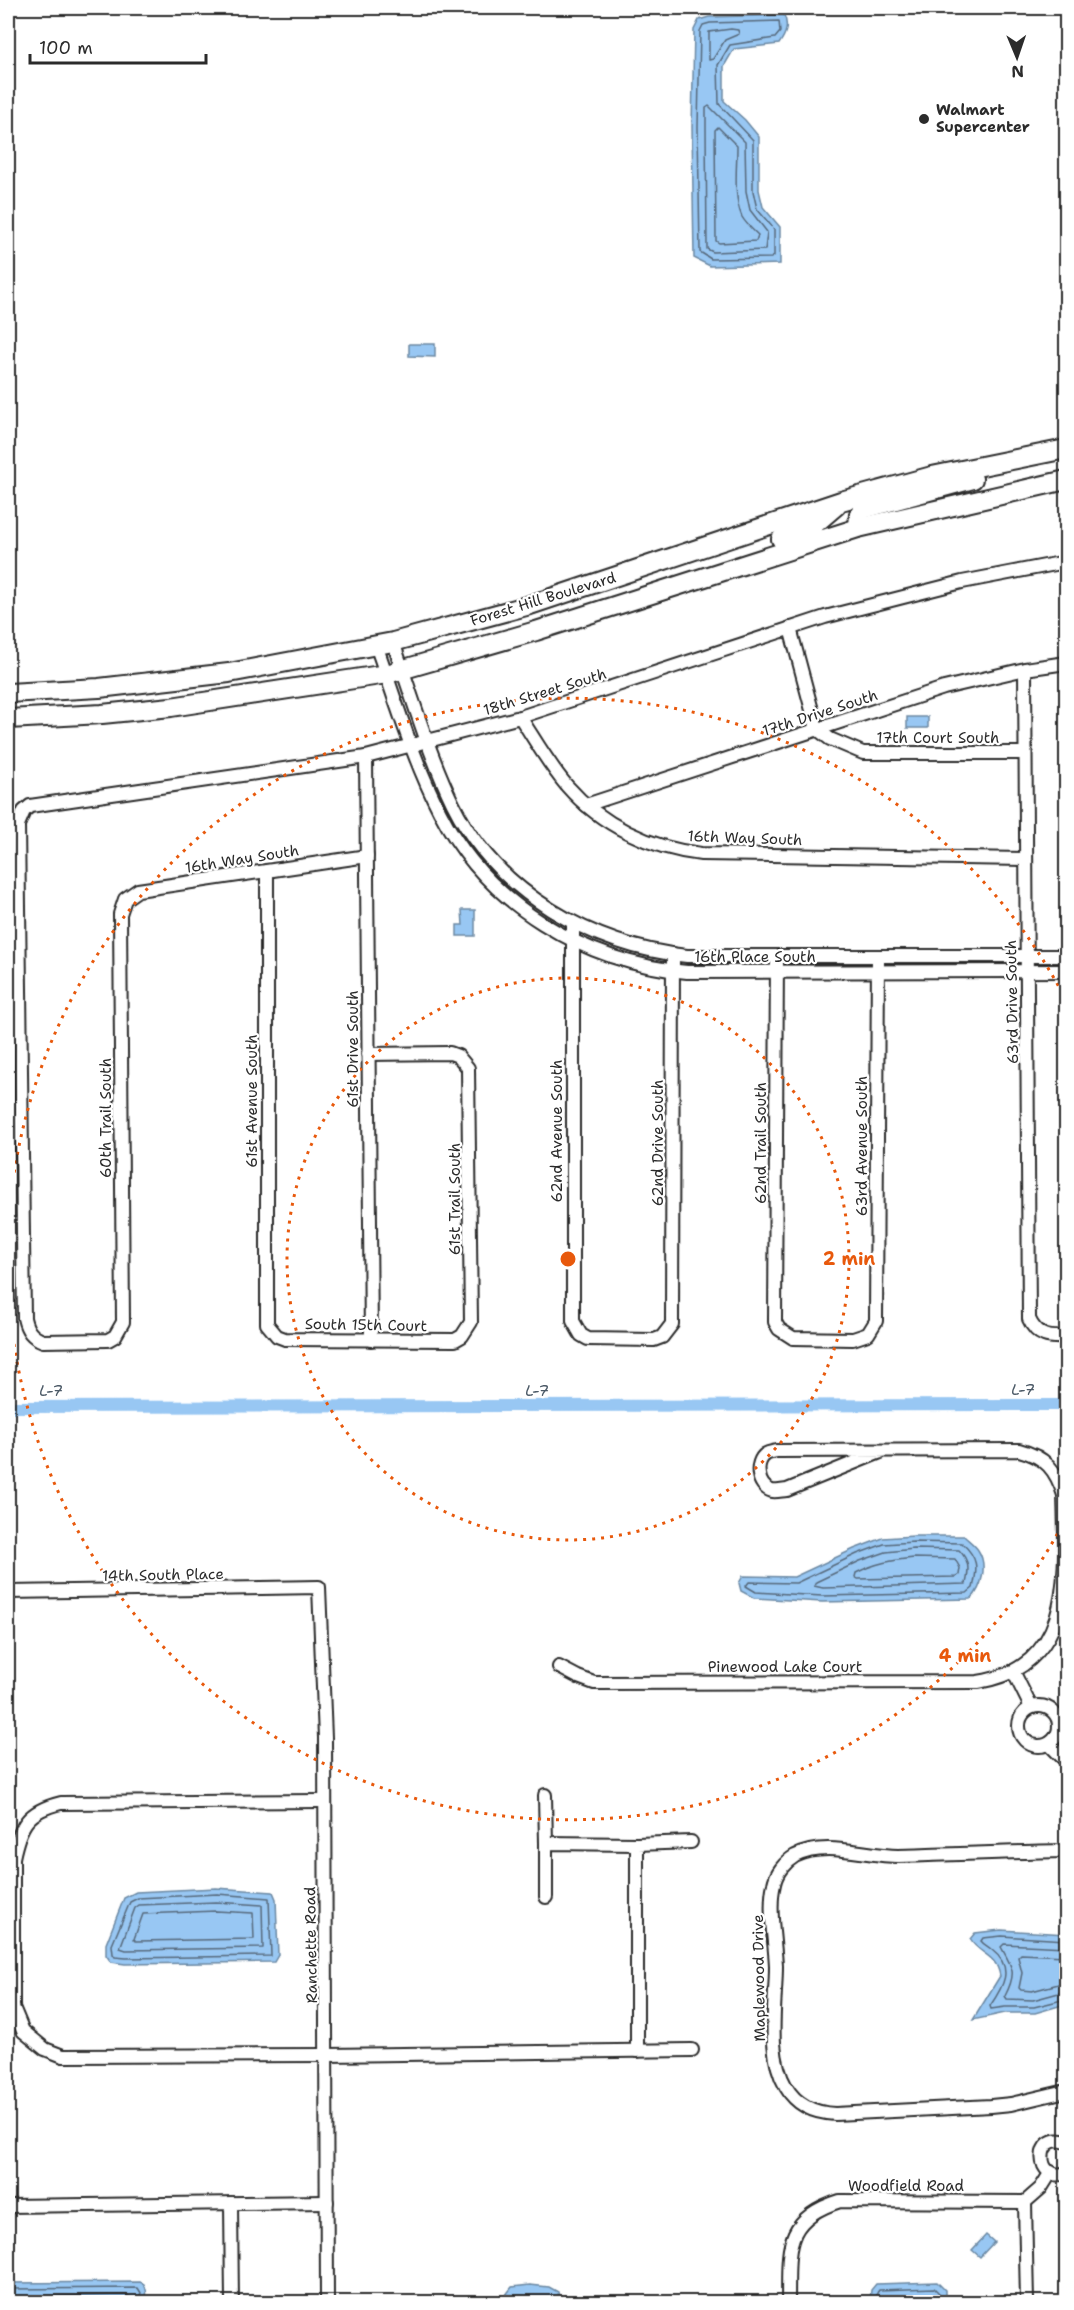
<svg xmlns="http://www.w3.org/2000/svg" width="1074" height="2310" viewBox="0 0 1074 2310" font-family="'Shantell Sans',sans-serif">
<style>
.water{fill:#98c7f3;stroke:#6c89a3;stroke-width:1.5}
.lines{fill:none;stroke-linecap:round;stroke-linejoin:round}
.shore{stroke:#57697b;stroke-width:1.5}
.canal{stroke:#98c7f3;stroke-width:12}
.street-casing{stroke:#2b2b2b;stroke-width:16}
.secondary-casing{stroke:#2b2b2b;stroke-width:22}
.street{stroke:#fff;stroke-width:12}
.secondary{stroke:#fff;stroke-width:18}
.ring{fill:none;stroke:#e8590c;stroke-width:3;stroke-dasharray:3 6}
.poi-dot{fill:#2b2b2b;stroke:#fff;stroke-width:2}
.labels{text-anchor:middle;stroke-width:4.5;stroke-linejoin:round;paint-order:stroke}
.poi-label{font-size:15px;font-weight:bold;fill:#2b2b2b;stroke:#fff;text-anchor:start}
.street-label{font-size:15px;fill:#2b2b2b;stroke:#fff}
.water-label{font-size:16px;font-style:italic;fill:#4c5a67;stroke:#fff}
.centre{fill:#e8590c;stroke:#fff;stroke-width:3}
.ring-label{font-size:18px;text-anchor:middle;font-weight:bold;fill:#e8590c;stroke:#fff;stroke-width:4.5;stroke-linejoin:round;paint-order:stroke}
</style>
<rect width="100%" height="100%" fill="#fff"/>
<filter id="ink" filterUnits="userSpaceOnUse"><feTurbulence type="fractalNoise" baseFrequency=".0167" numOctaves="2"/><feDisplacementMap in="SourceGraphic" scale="12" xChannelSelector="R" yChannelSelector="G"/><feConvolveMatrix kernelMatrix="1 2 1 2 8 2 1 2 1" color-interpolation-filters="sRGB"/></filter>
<g filter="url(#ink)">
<!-- water -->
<g class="water">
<path d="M 784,15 C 789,26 786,34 779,44 L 734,49 L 724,66 L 724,101 L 745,120 L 759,137 L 759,190 L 763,207 L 780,227 L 780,264 L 710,266 L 694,258 L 692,127 L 694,30 L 699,20 L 709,17 Z"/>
<path d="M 409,344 L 435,344 L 435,357 L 409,356 Z"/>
<rect x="907" y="717" width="21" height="11"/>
<path d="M 462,910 L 475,910 L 475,936 L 457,936 L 457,925 L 463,925 Z"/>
<path d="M 914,1536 L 964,1536 C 968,1540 975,1545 978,1550 C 988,1565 982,1588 971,1599 L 822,1602 L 754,1598 L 741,1591 L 739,1583 L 743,1576 L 794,1577 L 854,1549 L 883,1538 Z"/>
<path d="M 216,1888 L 273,1892 L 276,1899 L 278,1955 L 274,1962 L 125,1964 L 111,1962 L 106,1955 L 106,1944 L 124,1898 L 136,1892 Z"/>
<path d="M 1001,1930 L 1066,1934 L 1066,2004 L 1035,2013 L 1005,2013 L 973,2020 L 1000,1976 C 996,1953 979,1955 970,1939 L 975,1933 Z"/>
<path d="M 986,2235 L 994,2242 L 980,2257 L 972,2250 Z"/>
<path d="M 140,2282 L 144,2284 C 148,2293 148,2298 139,2302 L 8,2302 L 8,2283 Z"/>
<path d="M 937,2282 L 945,2290 L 945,2302 L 870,2302 L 871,2290 L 876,2284 Z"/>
<path d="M 530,2285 L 549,2287 L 558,2292 L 560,2302 L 502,2302 L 502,2300 L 512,2287 Z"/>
</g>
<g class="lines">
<!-- shore -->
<g class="shore">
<path d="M 779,21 L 780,32 L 775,38 L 730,45 L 718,65 L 719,104 L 753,140 L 753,191 L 757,209 L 774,229 L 774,256 L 771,258 L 711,259 L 700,252 L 698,127 L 700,31 L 703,25 L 710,23 Z"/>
<path d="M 731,29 L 738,30 L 739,34 L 725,40 L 713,59 L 709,60 L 709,32 Z"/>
<path d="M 709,106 L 745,142 L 746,191 L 750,210 L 767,232 L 765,250 L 713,252 L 707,249 L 706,127 L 706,108 Z"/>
<path d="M 718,127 L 737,146 C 737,168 733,196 742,217 C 746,224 752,229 758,235 L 756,241 L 719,243 L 716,241 L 715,130 Z"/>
<path d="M 914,1542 L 962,1543 C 978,1558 978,1567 973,1588 L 967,1593 L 822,1596 L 756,1592 L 746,1586 L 749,1582 L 796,1583 L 857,1554 L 884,1544 Z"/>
<path d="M 914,1549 L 959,1550 C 970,1561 969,1570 966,1584 L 823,1588 L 814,1586 L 816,1582 L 860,1561 L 886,1552 Z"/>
<path d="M 914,1558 L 955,1559 L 960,1568 L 959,1575 L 956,1577 L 858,1579 L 855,1577 L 856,1573 C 875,1563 893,1560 914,1558 Z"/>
<path d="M 217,1894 L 269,1898 L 271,1956 L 126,1958 L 115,1957 L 113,1954 L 112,1945 L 130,1902 L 138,1898 Z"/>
<path d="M 216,1902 L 262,1905 L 263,1948 L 126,1950 L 120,1948 L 135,1908 L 139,1905 Z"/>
<path d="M 216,1911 L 253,1913 L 254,1939 L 136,1941 L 134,1939 L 143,1914 Z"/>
<path d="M 1066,1940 L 1002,1936 L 983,1938 L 981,1941 C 984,1945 988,1946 992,1950 C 1015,1968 1003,1987 990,2006 L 991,2009 L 1005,2007 L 1034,2007 L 1066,1999"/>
<path d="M 1066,1947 L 1004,1944 L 1001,1947 C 1013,1968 1017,1973 1005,1996 L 1007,1999 L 1033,2000 L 1066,1991"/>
<path d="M 1066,1956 L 1021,1954 L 1018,1957 L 1022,1973 L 1019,1988 L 1021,1990 L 1032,1991 L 1066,1982"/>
<path d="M 8,2289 L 138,2288 L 141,2293 L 137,2302"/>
<path d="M 8,2297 L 127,2295 L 130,2297 L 130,2302"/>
<path d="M 876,2302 L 877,2293 L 879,2290 L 934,2288 L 939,2293 L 939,2302"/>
</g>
<!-- canal -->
<path class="canal" d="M 8,1407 L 1066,1405"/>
<defs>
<g id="street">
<path d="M 790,628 L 817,729 L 830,739 L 863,753 L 1025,753"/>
<path d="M 393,642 C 412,696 428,752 453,804 C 497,893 592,946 687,956 L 1066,956"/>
<path d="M 376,645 C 396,701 413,760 440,812 C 487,905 585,963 687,972 L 1066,971"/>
<path d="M 1025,669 L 1029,1319 C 1037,1337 1049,1338 1066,1337"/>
<path d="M 520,717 C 535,740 549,765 567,786 C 601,825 650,848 701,854 L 1025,859"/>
<path d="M 366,757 L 371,1340"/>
<path d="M 586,805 L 944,688 L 1025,669 L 1066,663"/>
<path d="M 367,856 L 138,890 L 125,899 L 120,914 L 123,1322 L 115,1336 L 108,1340 L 43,1341 C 32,1337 27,1331 24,1318 L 18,825 L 24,811 L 30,806 L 366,757 L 520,717 L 825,617 L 962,582 L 1066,562"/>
<path d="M 267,871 L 267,1324 L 277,1336 L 285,1339 L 455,1340 L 462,1336 L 471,1322 L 468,1068 L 458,1056 L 450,1053 L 368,1054"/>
<path d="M 573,924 L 573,1321 L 581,1335 L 588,1339 L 654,1340 L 662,1337 L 672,1324 L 673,954"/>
<path d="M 777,956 L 775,1322 L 779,1329 L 793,1338 L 853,1339 L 868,1334 L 876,1321 L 878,956"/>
<path d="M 8,1592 L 319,1587 L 325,1738 L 327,2302"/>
<path d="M 559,1667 L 578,1677 L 594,1683 L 978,1682 C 1074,1666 1066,1577 1064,1495 C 1056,1470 1046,1457 1019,1450 L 776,1451 C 773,1452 769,1452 766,1454 C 754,1462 757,1487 772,1491 C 776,1492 783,1490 787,1490 L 883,1451"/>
<path d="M 1014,1673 L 1031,1707"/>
<circle cx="1039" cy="1726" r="20"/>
<path d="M 1049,1744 L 1066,1761"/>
<path d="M 545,1795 L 546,1843"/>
<path d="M 324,1801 L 61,1803 C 27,1811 20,1825 13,1858 L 13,2007 L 23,2031 L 45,2049 L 63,2056 L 327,2055 L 692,2050"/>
<path d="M 1066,1851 C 1010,1852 954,1854 898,1856 C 865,1856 826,1840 795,1856 C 785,1862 776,1873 774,1884 C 768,1908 775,1941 776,1966 C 776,2004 766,2053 786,2087 C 797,2106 814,2113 835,2114 L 991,2106 L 1011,2104 L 1066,2091"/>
<path d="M 546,1897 L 546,1843 L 637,1844"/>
<path d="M 637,2051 L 637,1844 L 691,1842"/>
<path d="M 1066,2142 C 1034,2131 1035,2184 1066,2173"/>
<path d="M 1025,2202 L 1027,2302"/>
<path d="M 231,2203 L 232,2302"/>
<path d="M 8,2206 L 327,2202"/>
<path d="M 788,2302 C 789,2250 782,2219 840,2201 L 1025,2202 L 1041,2188 L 1051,2172"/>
</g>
<g id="secondary">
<path d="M 858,528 L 859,514 L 863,509 L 973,479"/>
<path d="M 781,539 L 808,530 L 836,506"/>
<path d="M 8,693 L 99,688 L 229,673 L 393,642 L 530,605 L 841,501 L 932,476 L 1066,449"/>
<path d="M 8,719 L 102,714 L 171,707 L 387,674 L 536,631 L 858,528 L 1066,480"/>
</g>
</defs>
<!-- street casing -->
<use href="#street" class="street-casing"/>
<!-- secondary casing -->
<use href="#secondary" class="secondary-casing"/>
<!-- street -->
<use href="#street" class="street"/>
<!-- secondary -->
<use href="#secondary" class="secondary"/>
</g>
</g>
<!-- distance rings -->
<g class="ring">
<circle cx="568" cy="1259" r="281"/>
<path d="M1066 1518A561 561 0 0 1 8 1283M8 1235A561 561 0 0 1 1066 1000"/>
</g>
<!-- markers -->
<circle class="poi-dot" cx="924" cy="119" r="6"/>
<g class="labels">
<!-- poi labels -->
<g class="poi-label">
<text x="936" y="115">Walmart<tspan x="936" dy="17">Supercenter</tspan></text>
</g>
<!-- street labels -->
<g class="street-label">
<text transform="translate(543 599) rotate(-17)" y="5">Forest Hill Boulevard</text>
<text transform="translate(545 692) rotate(-17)" y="5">18th Street South</text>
<text transform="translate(820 713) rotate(-18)" y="5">17th Drive South</text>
<text x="938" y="743">17th Court South</text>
<text transform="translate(745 838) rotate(2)" y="5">16th Way South</text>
<text transform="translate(242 859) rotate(-9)" y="5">16th Way South</text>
<text x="755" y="962">16th Place South</text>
<text transform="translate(1012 1002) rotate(-91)" y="5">63rd Drive South</text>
<text transform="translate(353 1049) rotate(-90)" y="5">61st Drive South</text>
<text transform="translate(252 1101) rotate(-90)" y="5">61st Avenue South</text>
<text transform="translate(106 1118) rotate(-90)" y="5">60th Trail South</text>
<text transform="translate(557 1131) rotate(-90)" y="5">62nd Avenue South</text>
<text transform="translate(658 1143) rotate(-90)" y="5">62nd Drive South</text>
<text transform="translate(761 1143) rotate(-90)" y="5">62nd Trail South</text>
<text transform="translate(862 1146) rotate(-90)" y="5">63rd Avenue South</text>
<text transform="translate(455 1199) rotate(-90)" y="5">61st Trail South</text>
<text transform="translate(366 1325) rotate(1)" y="5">South 15th Court</text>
<text transform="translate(163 1575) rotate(-1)" y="5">14th South Place</text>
<text x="785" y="1672">Pinewood Lake Court</text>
<text transform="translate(311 1945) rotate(-91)" y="5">Ranchette Road</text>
<text transform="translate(759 1978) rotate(-91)" y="5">Maplewood Drive</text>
<text x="906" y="2191">Woodfield Road</text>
</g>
<!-- water labels -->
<g class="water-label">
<text x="1023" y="1395">L-7</text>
<text x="51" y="1396">L-7</text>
<text x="537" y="1396">L-7</text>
</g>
</g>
<circle cx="568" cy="1259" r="9" class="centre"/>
<g class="ring-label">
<text x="849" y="1265">2 min</text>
<text x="965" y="1662">4 min</text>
</g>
<!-- margin -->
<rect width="1074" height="2310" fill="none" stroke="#fff" stroke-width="30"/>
<rect x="15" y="15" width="1044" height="2280" fill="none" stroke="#2b2b2b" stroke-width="2" filter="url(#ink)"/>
<!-- north arrow -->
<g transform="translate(1017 57) rotate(178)" stroke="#ffffff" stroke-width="4.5" paint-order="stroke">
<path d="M0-4.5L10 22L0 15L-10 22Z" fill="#2b2b2b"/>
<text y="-9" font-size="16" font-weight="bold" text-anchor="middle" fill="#2b2b2b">N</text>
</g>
<!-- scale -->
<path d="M30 54v9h176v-9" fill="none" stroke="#2b2b2b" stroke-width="3"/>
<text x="39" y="54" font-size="18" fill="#2b2b2b" stroke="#ffffff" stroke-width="4.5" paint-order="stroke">100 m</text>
</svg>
